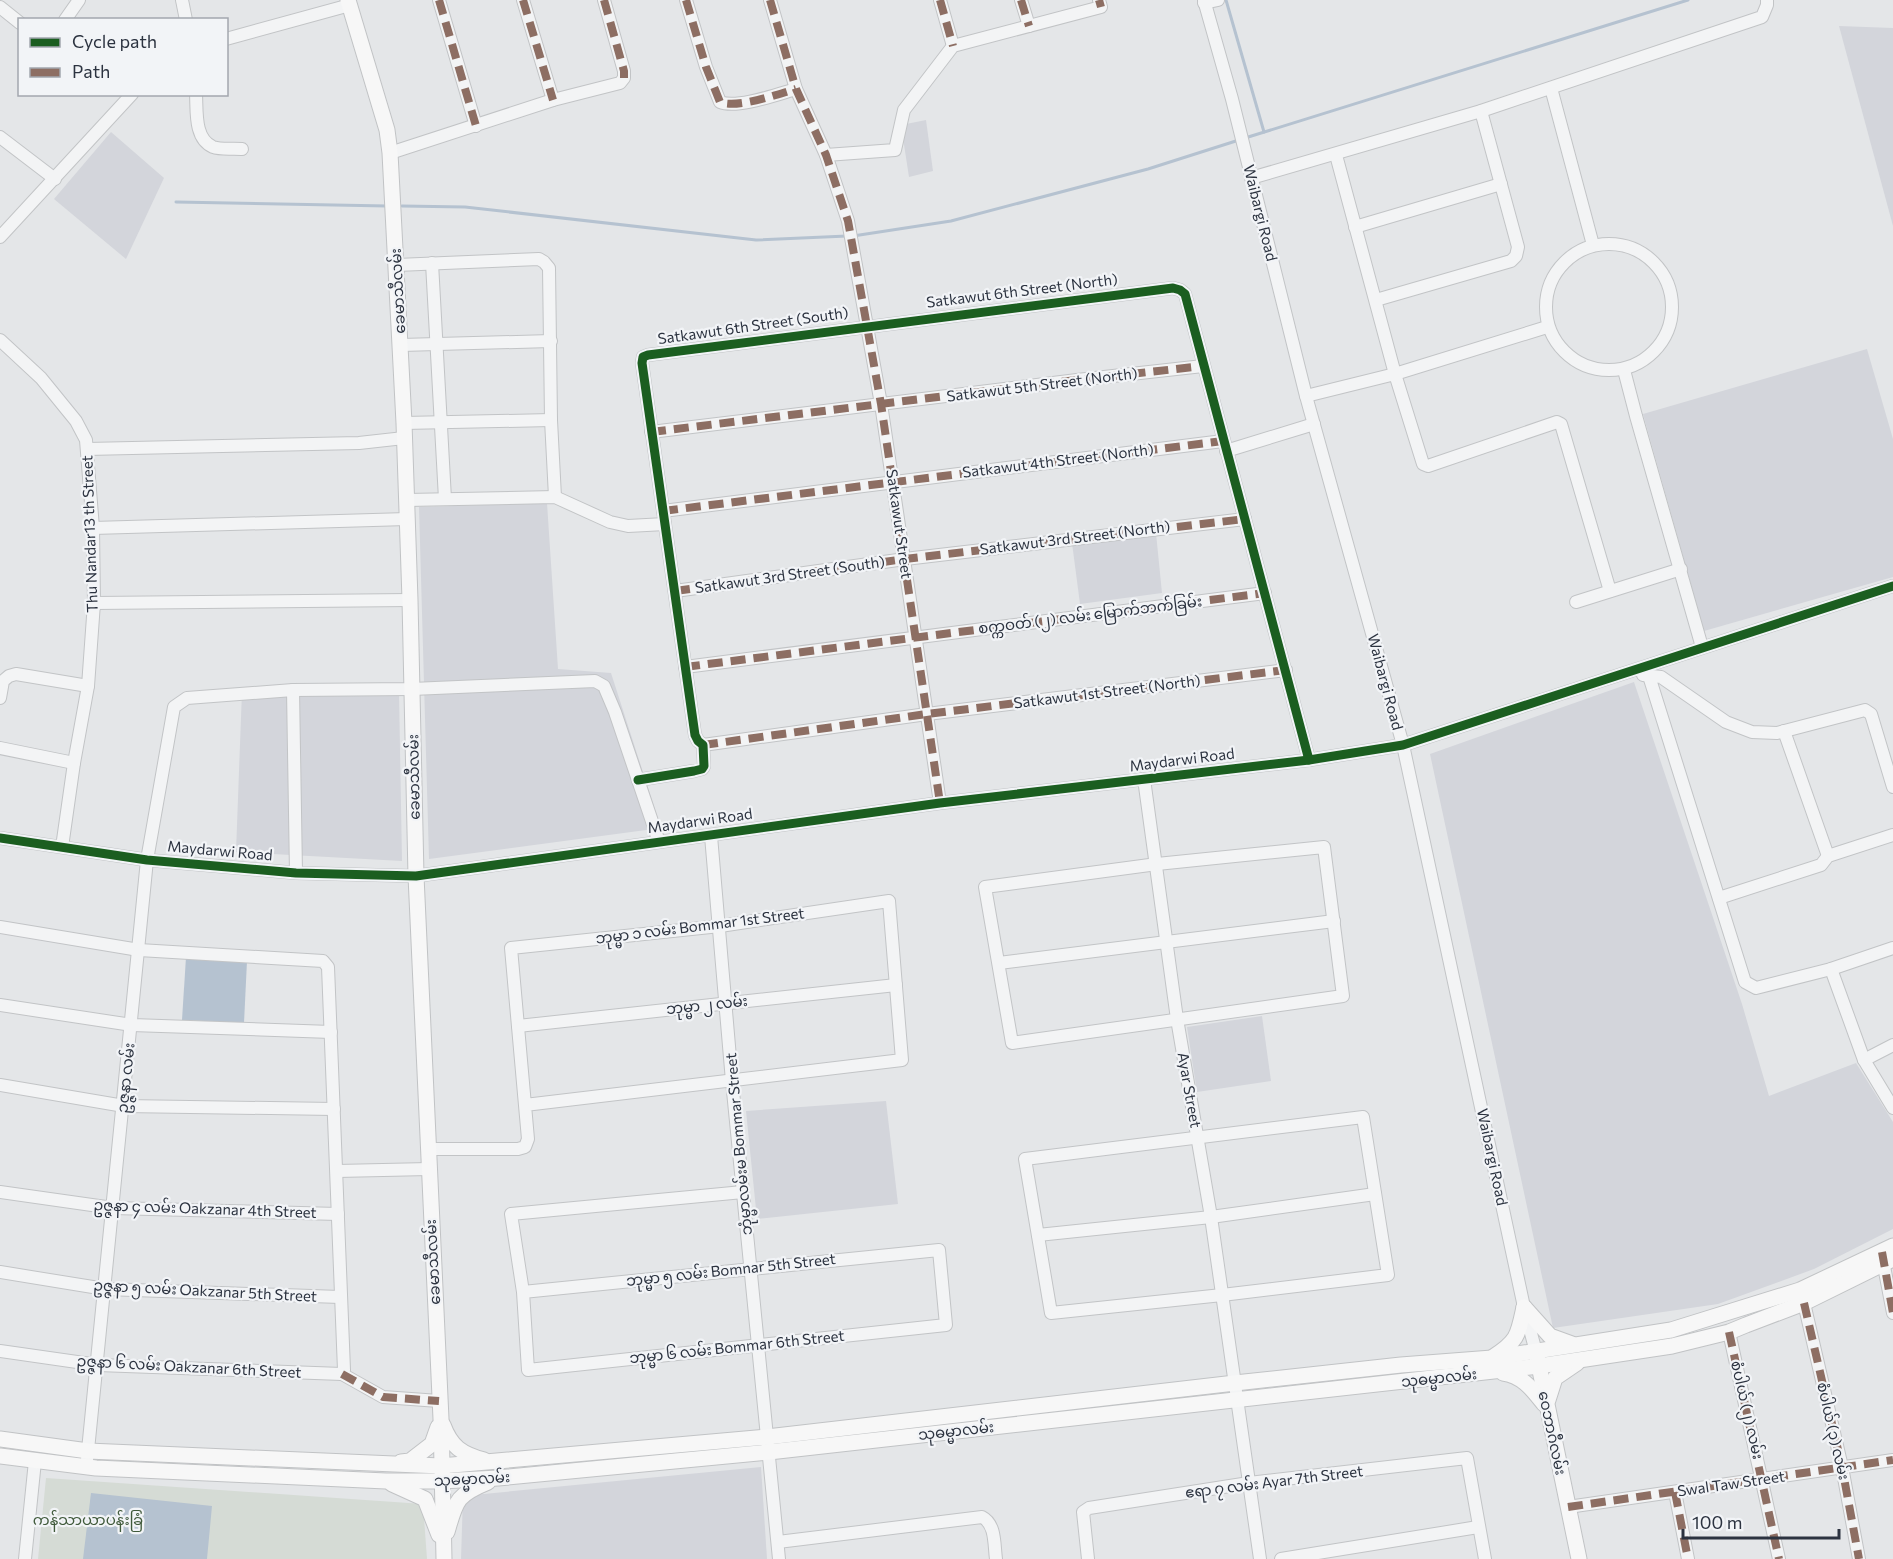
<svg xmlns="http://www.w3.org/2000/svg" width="1893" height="1559" viewBox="0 0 1893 1559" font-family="Commissioner,'Noto Sans Myanmar',sans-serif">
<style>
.built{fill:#d3d5db}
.green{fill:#d5dbd5}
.water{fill:#b5c2d0}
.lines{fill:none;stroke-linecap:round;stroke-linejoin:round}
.stream{stroke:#b5c2d0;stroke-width:3}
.minor-casing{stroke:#c2c4c6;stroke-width:14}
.major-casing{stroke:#c1c3c5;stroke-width:17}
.minor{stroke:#f3f4f5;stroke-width:12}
.major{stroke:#f7f7f7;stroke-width:15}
.quiet{stroke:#8d6e63;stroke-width:8;stroke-dasharray:15 8;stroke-linecap:butt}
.cycleway-casing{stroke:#f2f4f7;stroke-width:13}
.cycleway{stroke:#1b5e20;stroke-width:9}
.labels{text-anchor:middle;stroke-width:4.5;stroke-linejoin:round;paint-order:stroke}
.street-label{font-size:15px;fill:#2c3340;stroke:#f2f4f7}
.park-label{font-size:15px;fill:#405a3b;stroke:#f2f4f7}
</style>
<rect width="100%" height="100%" fill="#e4e6e8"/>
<!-- built -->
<g class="built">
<path d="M 1839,26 L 1893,28 L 1893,226 Z"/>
<path d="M 926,120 L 933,171 L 909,177 L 901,125 Z"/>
<path d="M 111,132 L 164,178 L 126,259 L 54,199 Z"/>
<path d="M 1867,349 L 1893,439 L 1893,577 L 1704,631 L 1643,414 Z"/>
<path d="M 547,503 L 558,669 L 611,673 L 661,828 L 429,859 L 419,507 Z"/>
<path d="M 1156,533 L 1162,593 L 1080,604 L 1072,543 Z"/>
<path d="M 1634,682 L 1742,1004 L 1769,1096 L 1856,1063 L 1893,1122 L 1893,1229 L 1814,1269 L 1718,1304 L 1553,1328 L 1430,754 Z"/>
<path d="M 242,691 L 399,692 L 402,861 L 236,852 Z"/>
<path d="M 1262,1016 L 1271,1081 L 1197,1092 L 1187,1027 Z"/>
<path d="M 886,1101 L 898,1204 L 757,1219 L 746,1111 Z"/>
<path d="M 761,1467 L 767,1559 L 461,1559 L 463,1496 Z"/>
</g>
<!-- green -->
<path class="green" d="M 46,1478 L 423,1504 L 427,1559 L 38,1559 Z"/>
<!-- water -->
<g class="water">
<path d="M 186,957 L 247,961 L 244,1023 L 182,1020 Z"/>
<path d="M 91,1493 L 212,1506 L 207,1559 L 83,1559 Z"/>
</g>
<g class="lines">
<!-- stream -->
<g class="stream">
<path d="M 1226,0 L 1264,132"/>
<path d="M 1245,138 L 1688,0"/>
<path d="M 176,202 L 387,206"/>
<path d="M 402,206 L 465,207 L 756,240 L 847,236"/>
<path d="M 853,236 L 951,221 L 1148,169 L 1239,140"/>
</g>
<defs>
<g id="minor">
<path d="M 182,0 L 186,20"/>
<path d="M 439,0 L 476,126"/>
<path d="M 523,0 L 553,100"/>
<path d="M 686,0 L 706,67 L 720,102 C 737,109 778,94 796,89"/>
<path d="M 770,0 L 796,89 L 826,155 L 848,221 L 881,404 L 940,803"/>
<path d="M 940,0 L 953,46"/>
<path d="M 1021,0 L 1029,26"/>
<path d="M 1204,0 L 1232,99 L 1306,396 L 1403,745 L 1524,1307 L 1536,1352"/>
<path d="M 1204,3 L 1218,0"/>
<path d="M 0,7 L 20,23"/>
<path d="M 65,20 L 79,0"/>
<path d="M 226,39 L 350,5"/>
<path d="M 1551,88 L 1593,245"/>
<path d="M 196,94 C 197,111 194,139 213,147 C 221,150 233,148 242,149"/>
<path d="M 0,137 L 55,179"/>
<path d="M 390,153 L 553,100 L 620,83 L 624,78 L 624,71 L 604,0"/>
<path d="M 826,155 L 895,150 L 904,110 L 953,46 L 1101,7 L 1099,0"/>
<path d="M 1336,155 L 1395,374 L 1423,464 L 1428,466 L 1557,422 L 1561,424 L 1610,591"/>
<path d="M 1251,178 L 1481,111 L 1762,17 L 1767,5 L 1767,0"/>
<path d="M 1355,227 L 1501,184"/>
<path d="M 0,237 L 132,94"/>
<circle cx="1609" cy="307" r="63"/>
<path d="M 432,263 L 445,499"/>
<path d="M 397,265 L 539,259 L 544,262 L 549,268 L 551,420 L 555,497"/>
<path d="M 1376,300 L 1511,261 L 1516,256 L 1518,247 L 1481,111"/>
<path d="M 0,340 L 41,378 L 76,421 L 86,440 L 93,528 L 94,603 L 88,686 L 74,763 L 62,847"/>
<path d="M 401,345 L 551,341"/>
<path d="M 1624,370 L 1636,416 L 1702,647"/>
<path d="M 1306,396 L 1395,374 L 1547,327"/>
<path d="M 404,423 L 551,420"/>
<path d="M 651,432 L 1077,380 L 1203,366"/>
<path d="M 87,449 L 359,443 L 404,438"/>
<path d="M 1226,451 L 1314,424"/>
<path d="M 407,500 L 555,497 L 610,522 L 628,526 L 665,524"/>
<path d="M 663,511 L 1223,441"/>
<path d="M 93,528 L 407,519"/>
<path d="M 675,591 L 905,559 L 1245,519"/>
<path d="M 1576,602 L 1681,569"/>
<path d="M 94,603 L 410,600"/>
<path d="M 685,667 L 1265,593"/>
<path d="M 1643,675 L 1661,677 L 1726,722 L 1752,732 L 1777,733 L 1865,710 L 1871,714 L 1893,787"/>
<path d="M 1649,676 L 1745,982 L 1756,988 L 1831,969 L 1893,948"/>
<path d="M 293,690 L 296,873"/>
<path d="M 0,698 L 3,681 L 9,676 L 16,674 L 88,686"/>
<path d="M 1784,731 L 1828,856"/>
<path d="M 703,745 L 927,714 L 1286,670"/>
<path d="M 0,748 L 74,763"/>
<path d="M 1144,779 L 1177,1019 L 1211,1217 L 1260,1559"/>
<path d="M 638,780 L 694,771 L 702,769 L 704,766 L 703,745 L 698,741 L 695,735 L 642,363 L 643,357 L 648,355 L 1173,288 L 1180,290 L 1185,294 L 1309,760"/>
<path d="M 711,836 L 732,1081 L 779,1559"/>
<path d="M 0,838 L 147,860 L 296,873 L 416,876 L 940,803 L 1309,760 L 1403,745 L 1893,586"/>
<path d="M 1324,847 L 1343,996 L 1012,1043 L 985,887 L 1157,864 Z"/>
<path d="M 1719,898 L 1821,865 L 1828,856 L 1893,835"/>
<path d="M 0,927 L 139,950 L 323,961 L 328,967 L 344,1370 L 342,1374"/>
<path d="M 999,963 L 1334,921"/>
<path d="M 1831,969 L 1864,1060 L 1893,1108"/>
<path d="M 0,1005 L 132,1025 L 331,1032"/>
<path d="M 518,1026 L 896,985"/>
<path d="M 1864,1060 L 1893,1045"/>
<path d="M 0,1085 L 124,1106 L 334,1109"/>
<path d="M 1363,1117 L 1388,1275 L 1222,1295 L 1051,1313 L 1025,1159 Z"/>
<path d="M 428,1149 L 518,1149 L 525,1147 L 528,1139 L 511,948 L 720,926 L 889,901 L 902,1060 L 525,1105"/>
<path d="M 337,1171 L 429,1169"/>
<path d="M 0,1192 L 113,1208 L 338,1214"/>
<path d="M 1038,1235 L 1211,1217 L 1375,1194"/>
<path d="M 1882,1256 L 1893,1313"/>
<path d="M 0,1272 L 105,1289 L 340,1297"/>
<path d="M 523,1292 L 939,1250 L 946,1325 L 528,1370 L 523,1292 L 511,1214 L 743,1192"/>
<path d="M 1804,1303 L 1842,1467 L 1859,1559"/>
<path d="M 1729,1332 L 1779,1559"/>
<path d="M 0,1351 L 98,1365 L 342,1374"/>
<path d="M 342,1374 L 383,1397 L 439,1401"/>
<path d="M 87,1460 L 147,860 L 174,707 L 187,698 L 293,690 L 412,689 L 595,681 L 604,686 L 615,712 L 659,842"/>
<path d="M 1675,1492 L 1688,1559"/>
<path d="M 1568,1507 L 1893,1460"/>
<path d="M 778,1542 L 982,1517 C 996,1524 994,1545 996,1559"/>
<path d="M 25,1559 L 35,1461"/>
<path d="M 1088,1559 L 1083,1512 L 1089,1508 L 1249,1483 L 1467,1458 L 1485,1559"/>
<path d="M 1281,1559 L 1478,1527"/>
</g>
<g id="major">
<path d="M 348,0 L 387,130 L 390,153 L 404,423 L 410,600 L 416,876 L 441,1419 L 444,1559"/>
<path d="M 1524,1307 L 1550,1336 L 1572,1344"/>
<path d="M 1537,1356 L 1579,1559"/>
<path d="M 1493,1357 C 1518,1341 1518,1335 1524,1307"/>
<path d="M 1503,1373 C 1523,1376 1532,1389 1544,1404"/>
<path d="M 1548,1400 L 1555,1378 L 1577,1363"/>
<path d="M 443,1425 C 451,1447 462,1454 484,1460"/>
<path d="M 0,1439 L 88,1451 L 441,1466 L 767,1437 L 1235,1383 L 1401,1365 L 1492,1358 L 1671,1330 L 1800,1290 L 1893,1246"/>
<path d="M 0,1456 L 96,1468 L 386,1481 L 441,1481 L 498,1478 L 769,1452 L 1539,1366 L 1672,1346 L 1729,1332 L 1746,1325 L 1804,1303 L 1893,1259"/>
<path d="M 401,1462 L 410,1461 L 432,1444 L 438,1427"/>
<path d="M 392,1484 L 425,1499 L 439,1535"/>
<path d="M 447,1532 C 456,1501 456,1495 488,1482"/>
</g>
</defs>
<!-- minor casing -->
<use href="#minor" class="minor-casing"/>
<!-- major casing -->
<use href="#major" class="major-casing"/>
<!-- minor -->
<use href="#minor" class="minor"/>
<!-- major -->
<use href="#major" class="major"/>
<!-- quiet -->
<g class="quiet">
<path d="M 439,0 L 476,126"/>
<path d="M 523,0 L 553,100"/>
<path d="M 604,0 L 624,71 L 624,78"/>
<path d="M 686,0 L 706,67 L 720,102 C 737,109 778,94 796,89"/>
<path d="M 770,0 L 796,89 L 826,155 L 848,221 L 881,404 L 940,803"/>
<path d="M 940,0 L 953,46"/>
<path d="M 1021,0 L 1029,26"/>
<path d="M 1099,0 L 1101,7"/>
<path d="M 651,432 L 1077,380 L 1203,366"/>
<path d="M 663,511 L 1223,441"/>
<path d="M 675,591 L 905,559 L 1245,519"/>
<path d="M 685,667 L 1265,593"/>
<path d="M 703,745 L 927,714 L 1286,670"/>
<path d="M 1882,1252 L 1893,1313"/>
<path d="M 1804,1303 L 1842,1467 L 1859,1559"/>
<path d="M 1729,1332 L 1779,1559"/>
<path d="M 342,1374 L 383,1397 L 439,1401"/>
<path d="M 1675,1492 L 1688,1559"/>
<path d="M 1568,1507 L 1893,1460"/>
</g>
<defs>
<g id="cycleway">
<path d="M 638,780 L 694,771 L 702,769 L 704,766 L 703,745 L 698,741 L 695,735 L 642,363 L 643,357 L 648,355 L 1173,288 L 1180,290 L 1185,294 L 1309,760"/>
<path d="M 0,838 L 147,860 L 296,873 L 416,876 L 940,803 L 1309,760 L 1403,745 L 1893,586"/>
</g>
</defs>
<!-- cycleway casing -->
<use href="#cycleway" class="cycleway-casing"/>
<!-- cycleway -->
<use href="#cycleway" class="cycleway"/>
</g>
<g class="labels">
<!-- street labels -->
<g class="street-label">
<text transform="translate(1260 213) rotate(76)" y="5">Waibargi Road</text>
<text transform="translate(398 291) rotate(-93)" y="5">ခေမာသီလမ်း</text>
<text transform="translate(1022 291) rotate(-7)" y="5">Satkawut 6th Street (North)</text>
<text transform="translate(753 326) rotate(-8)" y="5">Satkawut 6th Street (South)</text>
<text transform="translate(1042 385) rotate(-7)" y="5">Satkawut 5th Street (North)</text>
<text transform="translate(1058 461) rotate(-7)" y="5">Satkawut 4th Street (North)</text>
<text transform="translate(899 524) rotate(82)" y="5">Satkawut Street</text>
<text transform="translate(90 534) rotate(-92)" y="5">Thu Nandar13 th Street</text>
<text transform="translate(1075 538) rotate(-7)" y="5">Satkawut 3rd Street (North)</text>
<text transform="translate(790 575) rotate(-8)" y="5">Satkawut 3rd Street (South)</text>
<text transform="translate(1090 615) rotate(-7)" y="5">စက္ကဝတ် (၂) လမ်း မြောက်ဘက်ခြမ်း</text>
<text transform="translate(1385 682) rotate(75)" y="5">Waibargi Road</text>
<text transform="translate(1107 692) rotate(-7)" y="5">Satkawut 1st Street (North)</text>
<text transform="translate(1182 760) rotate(-7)" y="5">Maydarwi Road</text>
<text transform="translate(414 777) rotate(-91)" y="5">ခေမာသီလမ်း</text>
<text transform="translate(700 821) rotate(-8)" y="5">Maydarwi Road</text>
<text transform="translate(220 851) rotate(5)" y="5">Maydarwi Road</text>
<text transform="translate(700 926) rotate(-7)" y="5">ဘုမ္မာ ၁ လမ်း Bommar 1st Street</text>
<text transform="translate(707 1005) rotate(-6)" y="5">ဘုမ္မာ ၂ လမ်း</text>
<text transform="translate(126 1078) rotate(-84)" y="5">ဥဇ္ဇနာ လမ်း</text>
<text transform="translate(1189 1090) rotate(80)" y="5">Ayar Street</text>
<text transform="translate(739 1144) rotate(-95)" y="5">ဘုံမ္မာလမ်းမ Bommar Street</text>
<text transform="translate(1492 1157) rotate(78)" y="5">Waibargi Road</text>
<text transform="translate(205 1209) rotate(2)" y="5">ဥဇ္ဇနာ ၄ လမ်း Oakzanar 4th Street</text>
<text transform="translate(433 1262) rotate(-93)" y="5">ခေမာသီလမ်း</text>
<text transform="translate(731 1270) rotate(-6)" y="5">ဘုမ္မာ ၅ လမ်း Bomnar 5th Street</text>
<text transform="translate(205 1291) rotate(3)" y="5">ဥဇ္ဇနာ ၅ လမ်း Oakzanar 5th Street</text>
<text transform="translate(737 1347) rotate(-6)" y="5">ဘုမ္မာ ၆ လမ်း Bommar 6th Street</text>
<text transform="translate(189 1367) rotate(3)" y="5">ဥဇ္ဇနာ ၆ လမ်း Oakzanar 6th Street</text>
<text transform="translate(1439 1378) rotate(-6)" y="5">သုဓမ္မာလမ်း</text>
<text transform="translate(1747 1410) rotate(77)" y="5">စံပါယ် (၂) လမ်း</text>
<text transform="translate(956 1431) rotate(-6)" y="5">သုဓမ္မာလမ်း</text>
<text transform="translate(1833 1431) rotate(77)" y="5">စံပါယ် (၃) လမ်း</text>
<text transform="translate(1552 1433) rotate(78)" y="5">ဝေဘာဂီလမ်း</text>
<text transform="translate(472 1479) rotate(-3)" y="5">သုဓမ္မာလမ်း</text>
<text transform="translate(1274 1482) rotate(-7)" y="5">ဧရာ ၇ လမ်း Ayar 7th Street</text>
<text transform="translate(1731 1484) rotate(-8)" y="5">Swal Taw Street</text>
</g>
<!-- park labels -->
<g class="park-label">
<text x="88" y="1525">ကန်သာယာပန်းခြံ</text>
</g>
</g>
<!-- legend -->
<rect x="18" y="18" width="210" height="78" fill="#f2f4f7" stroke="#a3a7ae" stroke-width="1.5"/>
<rect x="30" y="38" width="30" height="9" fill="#1b5e20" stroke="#a3a7ae" stroke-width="1.5"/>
<text x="72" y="48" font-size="18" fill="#2c3340">Cycle path</text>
<rect x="30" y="68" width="30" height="9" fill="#8d6e63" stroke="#a3a7ae" stroke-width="1.5"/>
<text x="72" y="78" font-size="18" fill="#2c3340">Path</text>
<!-- scale -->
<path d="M1683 1529v9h156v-9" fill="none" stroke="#2c3340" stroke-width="3"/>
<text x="1692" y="1529" font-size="18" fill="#2c3340" stroke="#f2f4f7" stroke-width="4.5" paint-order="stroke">100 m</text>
</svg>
